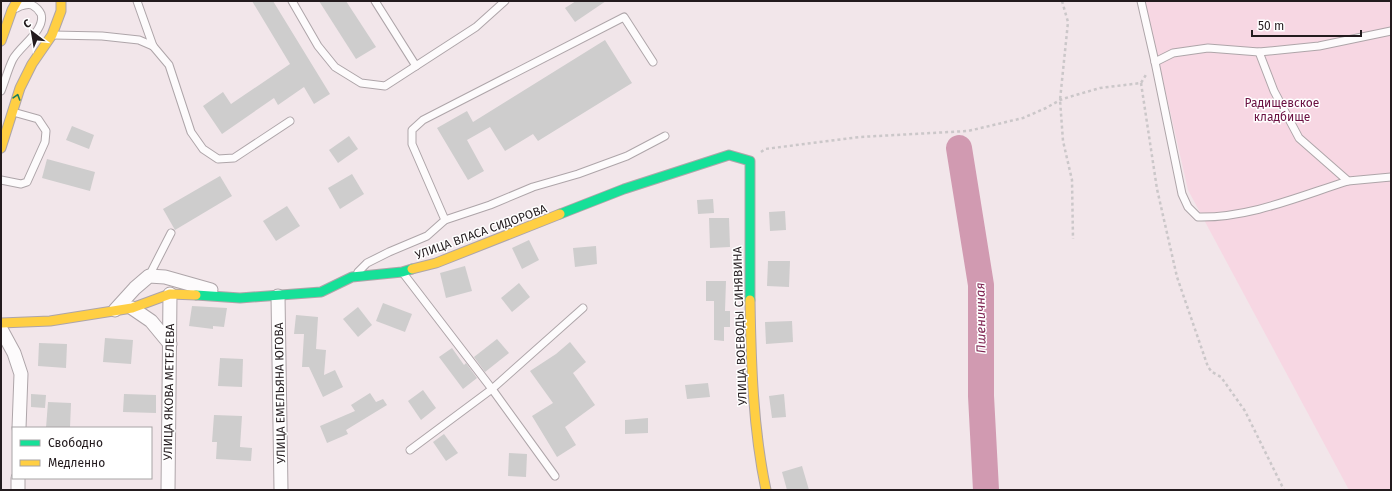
<svg xmlns="http://www.w3.org/2000/svg" width="1392" height="491" viewBox="0 0 1392 491" font-family="'Fira Sans',sans-serif">
<style>
.green{fill:#f7d7e3}
.lines{fill:none;stroke-linecap:round;stroke-linejoin:round}
.river{stroke:#d19ab1;stroke-width:26}
.building{fill:#cecdcd}
.lane-casing{stroke:#aea5a9;stroke-width:9}
.street-casing{stroke:#aea5a9;stroke-width:15}
.fast-casing{stroke:#aea5a9;stroke-width:11}
.slow-casing{stroke:#aea5a9;stroke-width:11}
.path{stroke:#cbc7c9;stroke-width:2.5;stroke-dasharray:3 3;stroke-linecap:butt}
.lane{stroke:#fdfbfc;stroke-width:7}
.street{stroke:#fdfbfc;stroke-width:13}
.fast{stroke:#16e098;stroke-width:9}
.slow{stroke:#ffcf43;stroke-width:9}
.oneway{stroke:#1c7e5b}
.labels{text-anchor:middle;stroke-width:3;stroke-linejoin:round;paint-order:stroke}
.park-label{font-size:12px;fill:#6a1041;stroke:#fff}
.street-label{font-size:12px;fill:#231b1e;stroke:#fff}
.water-label{font-size:13px;font-style:italic;fill:#7f2653;stroke:#fff}
</style>
<rect width="100%" height="100%" fill="#f2e6ea"/>
<!-- green -->
<path class="green" d="M 1145,1 L 1391,1 L 1391,490 L 1349,490 L 1188,190 Z"/>
<g class="lines">
<!-- river -->
<path class="river" d="M 959,148 L 981,285 L 981,396 L 986,490"/>
</g>
<!-- building -->
<g class="building">
<path d="M 252,1 L 273,1 L 330,94 L 314,104 L 304,87 L 278,105 L 274,98 L 222,134 L 203,106 L 223,92 L 231,104 L 290,64 Z"/>
<path d="M 319,1 L 346,1 L 376,47 L 356,59 Z"/>
<path d="M 576,1 L 606,1 L 575,22 L 565,8 Z"/>
<path d="M 605,40 L 632,83 L 538,141 L 533,134 L 505,151 L 490,127 L 467,140 L 484,171 L 468,180 L 437,128 L 467,111 L 473,122 Z"/>
<path d="M 72,126 L 94,135 L 89,149 L 66,140 Z"/>
<path d="M 349,136 L 358,149 L 338,163 L 329,150 Z"/>
<path d="M 47,159 L 95,172 L 90,191 L 42,178 Z"/>
<path d="M 352,174 L 364,194 L 340,209 L 328,188 Z"/>
<path d="M 220,176 L 232,196 L 175,230 L 163,209 Z"/>
<path d="M 713,199 L 714,213 L 698,214 L 697,200 Z"/>
<path d="M 287,206 L 300,226 L 276,241 L 263,221 Z"/>
<path d="M 785,211 L 786,230 L 770,231 L 769,212 Z"/>
<path d="M 709,218 L 729,218 L 730,247 L 710,248 Z"/>
<path d="M 529,240 L 539,260 L 522,269 L 512,248 Z"/>
<path d="M 596,246 L 597,264 L 575,267 L 573,248 Z"/>
<path d="M 768,261 L 790,261 L 789,287 L 767,286 Z"/>
<path d="M 465,266 L 472,291 L 446,298 L 440,273 Z"/>
<path d="M 706,281 L 726,281 L 725,311 L 730,311 L 730,327 L 724,327 L 724,341 L 714,340 L 714,301 L 706,301 Z"/>
<path d="M 519,283 L 530,297 L 512,312 L 501,298 Z"/>
<path d="M 383,303 L 412,314 L 405,332 L 376,321 Z"/>
<path d="M 192,306 L 227,308 L 224,327 L 213,326 L 213,329 L 189,326 Z"/>
<path d="M 358,307 L 372,325 L 358,337 L 343,319 Z"/>
<path d="M 296,315 L 318,317 L 316,349 L 326,350 L 324,375 L 335,370 L 343,387 L 323,397 L 309,367 L 302,367 L 304,334 L 294,334 Z"/>
<path d="M 792,321 L 793,342 L 766,344 L 765,322 Z"/>
<path d="M 105,338 L 133,340 L 131,364 L 103,362 Z"/>
<path d="M 497,339 L 509,353 L 485,372 L 474,357 Z"/>
<path d="M 570,342 L 586,362 L 573,373 L 595,405 L 565,427 L 576,445 L 557,457 L 532,416 L 553,403 L 530,371 L 556,354 Z"/>
<path d="M 39,343 L 67,344 L 66,368 L 38,366 Z"/>
<path d="M 452,348 L 464,365 L 466,363 L 477,378 L 463,389 L 439,357 Z"/>
<path d="M 220,358 L 243,359 L 242,387 L 218,386 Z"/>
<path d="M 708,383 L 710,397 L 687,399 L 685,385 Z"/>
<path d="M 423,390 L 436,408 L 421,420 L 408,401 Z"/>
<path d="M 370,393 L 376,402 L 383,399 L 387,405 L 346,430 L 348,434 L 327,443 L 320,426 L 355,411 L 351,405 Z"/>
<path d="M 31,394 L 46,395 L 45,408 L 31,407 Z"/>
<path d="M 124,394 L 156,395 L 156,413 L 123,412 Z"/>
<path d="M 784,394 L 786,417 L 772,418 L 769,396 Z"/>
<path d="M 48,402 L 71,403 L 70,428 L 46,428 Z"/>
<path d="M 214,415 L 242,416 L 240,447 L 252,448 L 251,461 L 216,459 L 217,442 L 212,442 Z"/>
<path d="M 648,418 L 648,433 L 625,434 L 625,420 Z"/>
<path d="M 444,434 L 458,453 L 446,461 L 433,442 Z"/>
<path d="M 509,453 L 527,454 L 526,477 L 508,476 Z"/>
<path d="M 802,466 L 809,490 L 787,490 L 782,472 Z"/>
</g>
<g class="lines">
<defs>
<g id="lane">
<path d="M 137,1 L 153,46 L 169,65 L 191,132 L 203,149 L 218,159 L 234,158 L 290,121"/>
<path d="M 292,1 L 318,46 L 335,67 L 361,83 L 385,86 L 476,27 L 505,1"/>
<path d="M 375,1 L 416,66"/>
<path d="M 1141,1 L 1155,62 L 1182,194 L 1188,207 L 1198,217 C 1250,218 1300,196 1348,181"/>
<path d="M 53,35 L 102,36 L 139,40 L 153,46"/>
<path d="M 1259,52 L 1274,91 L 1299,138 L 1348,181 L 1391,177"/>
<path d="M 1155,62 L 1173,53 L 1208,48 L 1259,52 L 1319,46 L 1391,31"/>
<path d="M 1,91 C 5,81 8,69 13,59 C 20,46 46,30 41,14 C 39,10 36,7 32,5 C 28,4 21,5 17,8"/>
<path d="M 1,180 L 21,184 L 27,182 L 45,142 L 46,131 L 38,119 L 13,112"/>
<path d="M 445,220 L 490,205 L 533,187 L 578,174 L 627,156 L 665,136"/>
<path d="M 358,272 L 367,263 L 389,252 L 427,236 L 445,220 L 412,144 L 412,130 L 423,120 L 624,17 L 653,62"/>
<path d="M 403,273 L 492,389 L 555,476"/>
<path d="M 149,276 L 171,233"/>
<path d="M 410,450 L 492,389 L 583,308"/>
</g>
<g id="street">
<path d="M 278,296 L 281,490"/>
<path d="M 132,308 L 151,321 L 170,344"/>
<path d="M 115,310 L 135,288 L 149,276 L 165,277 L 211,290"/>
<path d="M 1,329 L 14,353 L 21,374 L 19,428"/>
<path d="M 18,490 L 18,478"/>
<path d="M 168,490 L 170,294"/>
</g>
<g id="fast">
<path d="M 560,214 L 624,189 L 729,155 L 750,161 L 750,300"/>
<path d="M 196,295 L 240,298 L 321,292 L 352,277 L 402,272 L 412,269"/>
</g>
<g id="slow">
<path d="M 1,41 L 12,10 L 17,1"/>
<path d="M 1,148 L 20,88 L 32,64 L 52,35 L 61,11 L 61,1"/>
<path d="M 412,269 L 436,263 L 560,214"/>
<path d="M 750,300 C 751,364 753,428 766,490"/>
<path d="M 1,323 L 50,321 L 132,308 L 170,294 L 196,295"/>
</g>
</defs>
<!-- lane casing -->
<use href="#lane" class="lane-casing"/>
<!-- street casing -->
<use href="#street" class="street-casing"/>
<!-- fast casing -->
<use href="#fast" class="fast-casing"/>
<!-- slow casing -->
<use href="#slow" class="slow-casing"/>
<!-- path -->
<g class="path">
<path d="M 1062,1 L 1068,22 L 1060,100 L 1063,141 L 1072,180 L 1073,239"/>
<path d="M 1141,83 L 1157,189 L 1177,277 L 1208,367 L 1212,372 L 1221,377 L 1245,411 L 1284,490"/>
<path d="M 761,152 L 765,149 L 860,137 L 968,131 L 1023,118 L 1046,108 L 1060,100 L 1069,97 L 1100,88 L 1141,83 L 1147,73"/>
</g>
<!-- lane -->
<use href="#lane" class="lane"/>
<!-- street -->
<use href="#street" class="street"/>
<!-- fast -->
<use href="#fast" class="fast"/>
<!-- slow -->
<use href="#slow" class="slow"/>
</g>
<!-- one-way arrows -->
<defs><path id="oneway-chevron" d="M-2-3.5L2.5 0L-2 3.5" fill="none" stroke-width="1.6" stroke-linecap="round" stroke-linejoin="round"/></defs>
<use class="oneway" href="#oneway-chevron" transform="translate(17 97) rotate(-73)"/>
<g class="labels">
<!-- park labels -->
<g class="park-label">
<text x="1282" y="107">Радищевское<tspan x="1282" dy="14">кладбище</tspan></text>
</g>
<!-- street labels -->
<g class="street-label">
<text transform="translate(481 232) rotate(-20)" y="4">УЛИЦА ВЛАСА СИДОРОВА</text>
<text transform="translate(740 326) rotate(-92)" y="4">УЛИЦА ВОЕВОДЫ СИНЯВИНА</text>
<text transform="translate(169 392) rotate(-89)" y="4">УЛИЦА ЯКОВА МЕТЕЛЕВА</text>
<text transform="translate(280 393) rotate(-91)" y="4">УЛИЦА ЕМЕЛЬЯНА ЮГОВА</text>
</g>
<!-- water labels -->
<g class="water-label">
<text transform="translate(980 318) rotate(-91)" y="5">Пшеничная</text>
</g>
</g>
<!-- border -->
<rect width="1392" height="491" fill="none" stroke="#231b1e" stroke-width="4"/>
<!-- legend -->
<rect x="12" y="427" width="140" height="52" fill="#ffffff" stroke="#a7a4a5"/>
<rect x="20" y="440" width="20" height="6" fill="#16e098" stroke="#a7a4a5"/>
<text x="48" y="447" font-size="12" fill="#231b1e">Свободно</text>
<rect x="20" y="460" width="20" height="6" fill="#ffcf43" stroke="#a7a4a5"/>
<text x="48" y="467" font-size="12" fill="#231b1e">Медленно</text>
<!-- north arrow -->
<g transform="translate(32 32) rotate(329)" stroke="#ffffff" stroke-width="3" paint-order="stroke">
<path d="M0-3L7 15L0 10L-7 15Z" fill="#231b1e"/>
<text y="-6" font-size="11" font-weight="bold" text-anchor="middle" fill="#231b1e">С</text>
</g>
<!-- scale -->
<path d="M1252 30v6h109v-6" fill="none" stroke="#231b1e" stroke-width="2"/>
<text x="1258" y="30" font-size="12" fill="#231b1e" stroke="#ffffff" stroke-width="3" paint-order="stroke">50 m</text>
</svg>
